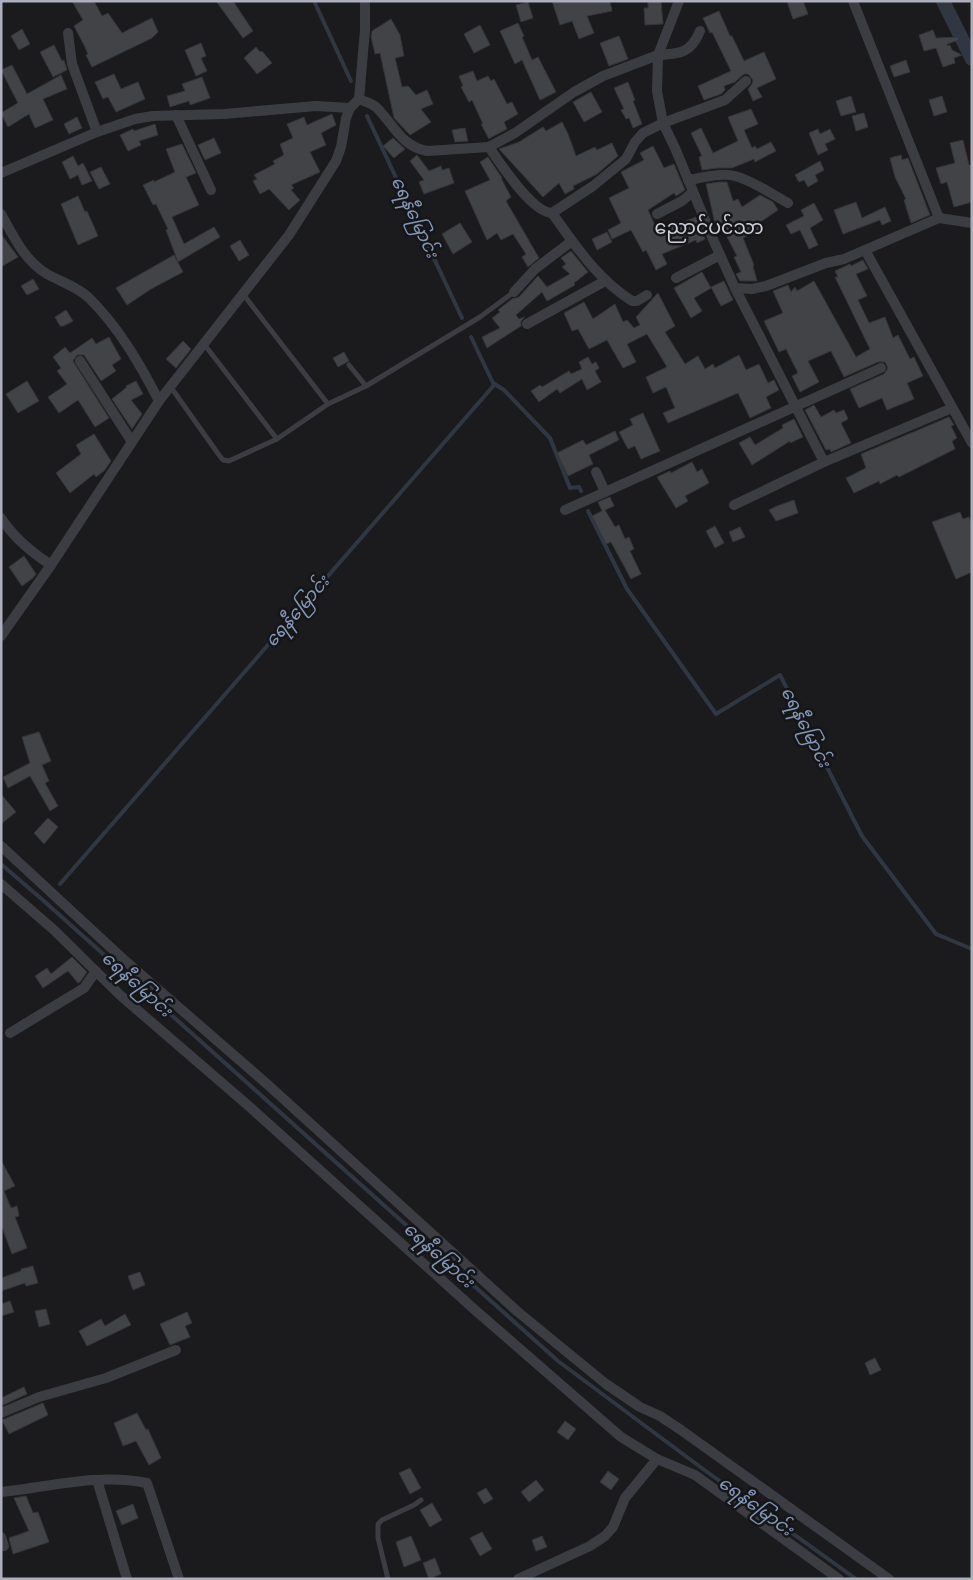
<svg xmlns="http://www.w3.org/2000/svg" width="973" height="1580" viewBox="0 0 973 1580" font-family="Karla,'Noto Sans Myanmar',sans-serif">
<style>
.lines{fill:none;stroke-linecap:round;stroke-linejoin:round}
.stream{stroke:#303743;stroke-width:4}
.canal{stroke:#303743;stroke-width:14}
.building{fill:#424347;stroke:#353539}
.lane{stroke:#3c3c43;stroke-width:5}
.street{stroke:#3c3c43;stroke-width:10}
.labels{text-anchor:middle;stroke-width:5;stroke-linejoin:round;paint-order:stroke}
.water-label{font-size:18px;font-style:italic;fill:#8397b9;stroke:#161618}
.quarter-label{font-size:19px;fill:#cecfd9;stroke:#161618}
</style>
<rect width="100%" height="100%" fill="#1b1b1d"/>
<g class="lines">
<!-- stream -->
<g class="stream">
<path d="M 314,1 L 351,81"/>
<path d="M 367,116 L 462,318"/>
<path d="M 471,337 L 493,383 L 504,390 L 550,438 L 570,488 L 579,487 L 581,491"/>
<path d="M 588,511 L 627,589 L 716,714 L 780,675 L 862,836 L 936,934 L 972,949"/>
<path d="M 1,864 L 45,902"/>
<path d="M 60,884 L 495,384"/>
<path d="M 45,902 L 558,1361 L 703,1469 L 856,1579"/>
</g>
<!-- canal -->
<path class="canal" d="M 943,1 L 972,59"/>
</g>
<!-- building -->
<g class="building">
<path d="M 72,1 L 94,1 L 102,16 L 108,13 L 122,33 L 152,18 L 158,32 L 152,38 L 92,67 L 86,55 L 88,54 L 84,45 L 74,26 L 83,20 Z"/>
<path d="M 216,1 L 233,1 L 253,31 L 243,38 Z"/>
<path d="M 552,1 L 610,1 L 612,11 L 587,16 L 594,33 L 579,39 L 572,21 L 560,25 Z"/>
<path d="M 648,1 L 661,1 L 663,24 L 645,25 L 644,8 L 648,8 Z"/>
<path d="M 787,1 L 803,1 L 808,14 L 793,19 Z"/>
<path d="M 528,2 L 533,18 L 521,22 L 516,5 Z"/>
<path d="M 719,11 L 730,36 L 732,36 L 744,61 L 764,52 L 776,79 L 757,88 L 762,97 L 753,101 L 748,89 L 752,84 L 753,80 L 748,74 L 744,74 L 735,82 L 724,86 L 725,90 L 721,94 L 704,100 L 698,86 L 731,71 L 712,32 L 710,33 L 703,18 Z"/>
<path d="M 391,19 L 400,35 L 404,56 L 395,58 L 402,87 L 408,86 L 416,95 L 427,90 L 433,104 L 421,109 L 431,122 L 410,135 L 394,118 L 380,53 L 375,54 L 371,37 L 372,31 Z"/>
<path d="M 518,23 L 524,36 L 522,37 L 532,60 L 538,57 L 556,92 L 540,100 L 522,60 L 515,64 L 500,31 Z"/>
<path d="M 480,25 L 490,45 L 474,53 L 464,34 Z"/>
<path d="M 22,29 L 30,44 L 19,50 L 11,36 Z"/>
<path d="M 933,30 L 936,38 L 958,37 L 959,40 L 947,44 L 948,46 L 950,45 L 952,50 L 962,55 L 954,58 L 955,63 L 943,67 L 936,48 L 924,51 L 919,35 Z"/>
<path d="M 619,36 L 628,59 L 609,66 L 600,43 Z"/>
<path d="M 201,43 L 206,56 L 201,58 L 207,71 L 196,76 L 185,50 Z"/>
<path d="M 54,45 L 62,61 L 64,60 L 67,70 L 53,77 L 40,52 Z"/>
<path d="M 256,47 L 260,52 L 262,51 L 272,63 L 257,74 L 244,58 Z"/>
<path d="M 906,60 L 910,72 L 894,77 L 890,66 Z"/>
<path d="M 12,65 L 27,94 L 61,75 L 67,89 L 43,99 L 53,120 L 35,128 L 29,114 L 8,127 L 1,113 L 18,103 L 1,70 Z"/>
<path d="M 473,71 L 477,81 L 488,76 L 491,81 L 494,79 L 507,104 L 512,102 L 518,114 L 504,122 L 507,129 L 490,138 L 489,139 L 481,124 L 483,124 L 472,100 L 469,102 L 461,87 L 463,86 L 459,76 Z"/>
<path d="M 114,74 L 121,89 L 138,82 L 145,99 L 116,112 L 108,97 L 103,99 L 95,82 Z"/>
<path d="M 202,77 L 210,98 L 190,105 L 189,101 L 170,107 L 167,96 L 185,91 L 182,84 Z"/>
<path d="M 628,82 L 635,100 L 633,101 L 642,124 L 633,128 L 629,118 L 626,119 L 621,110 L 624,109 L 614,88 Z"/>
<path d="M 591,92 L 602,112 L 584,122 L 573,102 Z"/>
<path d="M 851,96 L 856,112 L 841,116 L 836,101 Z"/>
<path d="M 942,96 L 947,112 L 934,116 L 929,100 Z"/>
<path d="M 751,109 L 758,124 L 744,130 L 752,148 L 755,146 L 757,149 L 771,142 L 776,151 L 755,162 L 754,159 L 732,168 L 718,168 L 702,170 L 699,157 L 702,156 L 691,133 L 701,128 L 713,153 L 738,141 L 728,117 Z"/>
<path d="M 864,113 L 868,127 L 856,131 L 852,116 Z"/>
<path d="M 332,114 L 336,125 L 321,133 L 326,145 L 310,152 L 320,172 L 291,185 L 294,188 L 291,190 L 300,200 L 289,210 L 269,189 L 260,194 L 253,181 L 257,179 L 254,175 L 275,164 L 273,161 L 284,155 L 280,144 L 293,138 L 287,124 L 304,117 L 307,125 Z"/>
<path d="M 77,117 L 82,128 L 69,134 L 64,124 Z"/>
<path d="M 562,122 L 568,134 L 576,156 L 595,147 L 597,150 L 612,143 L 618,156 L 597,174 L 573,186 L 574,189 L 565,194 L 559,183 L 543,197 L 499,149 L 519,142 L 543,127 L 546,131 Z"/>
<path d="M 155,124 L 158,135 L 139,141 L 141,145 L 128,151 L 120,135 L 133,129 L 134,131 Z"/>
<path d="M 465,128 L 468,141 L 455,142 L 452,130 Z"/>
<path d="M 818,129 L 820,134 L 830,129 L 835,139 L 825,144 L 828,150 L 818,155 L 809,133 Z"/>
<path d="M 214,138 L 221,153 L 205,160 L 198,145 Z"/>
<path d="M 393,138 L 405,149 L 394,158 L 383,146 Z"/>
<path d="M 963,140 L 969,165 L 972,165 L 972,202 L 954,207 L 947,182 L 941,184 L 936,168 L 955,163 L 950,143 Z"/>
<path d="M 182,144 L 196,173 L 186,177 L 199,205 L 172,217 L 184,244 L 214,227 L 220,237 L 178,262 L 166,230 L 168,229 L 156,204 L 153,205 L 143,185 L 154,180 L 154,182 L 175,172 L 166,149 Z"/>
<path d="M 653,146 L 664,168 L 674,164 L 685,190 L 676,196 L 674,193 L 648,210 L 658,232 L 696,217 L 705,239 L 697,243 L 696,240 L 662,254 L 667,264 L 656,270 L 646,250 L 643,252 L 631,230 L 612,239 L 608,230 L 621,223 L 609,198 L 629,188 L 621,172 L 644,160 L 640,153 Z"/>
<path d="M 417,155 L 429,171 L 441,166 L 442,170 L 449,168 L 454,183 L 424,194 L 419,182 L 424,180 L 410,161 Z"/>
<path d="M 901,155 L 902,160 L 908,158 L 930,215 L 911,223 L 904,200 L 906,199 L 895,177 L 890,158 Z"/>
<path d="M 73,156 L 78,166 L 83,163 L 92,181 L 82,185 L 78,175 L 70,179 L 62,162 Z"/>
<path d="M 488,157 L 502,178 L 501,178 L 511,197 L 506,201 L 539,258 L 528,267 L 522,257 L 526,254 L 513,234 L 501,240 L 497,233 L 487,240 L 465,191 L 490,180 L 480,162 Z"/>
<path d="M 820,161 L 824,170 L 815,175 L 818,181 L 808,187 L 804,180 L 799,182 L 795,175 Z"/>
<path d="M 101,167 L 110,184 L 99,189 L 90,172 Z"/>
<path d="M 719,182 L 727,182 L 733,201 L 738,199 L 742,207 L 760,195 L 773,202 L 778,210 L 759,223 L 762,228 L 743,238 L 754,265 L 753,266 L 757,281 L 740,281 L 736,274 L 741,272 L 734,257 L 737,256 L 724,231 L 718,233 L 717,232 L 706,184 Z"/>
<path d="M 78,196 L 85,212 L 87,211 L 98,236 L 78,245 L 61,204 Z"/>
<path d="M 856,202 L 862,218 L 885,207 L 891,221 L 882,225 L 880,220 L 843,234 L 834,210 Z"/>
<path d="M 814,203 L 823,220 L 810,228 L 818,245 L 809,249 L 800,230 L 791,234 L 786,225 L 804,216 L 801,210 Z"/>
<path d="M 460,223 L 472,242 L 453,254 L 442,234 Z"/>
<path d="M 607,232 L 612,242 L 597,250 L 592,239 Z"/>
<path d="M 1,234 L 18,257 L 1,267 Z"/>
<path d="M 240,240 L 249,255 L 239,261 L 230,246 Z"/>
<path d="M 571,251 L 588,272 L 574,283 L 575,285 L 547,301 L 542,292 L 516,315 L 519,319 L 525,317 L 521,321 L 521,326 L 487,348 L 482,337 L 500,328 L 492,318 L 500,312 L 498,310 L 512,299 L 519,297 L 538,276 L 547,287 L 570,274 L 562,267 L 566,264 L 561,258 Z"/>
<path d="M 174,255 L 183,272 L 151,289 L 127,305 L 116,288 Z"/>
<path d="M 863,260 L 868,269 L 856,274 L 867,296 L 858,300 L 869,323 L 885,317 L 893,338 L 898,335 L 910,359 L 914,357 L 923,376 L 907,383 L 914,399 L 887,410 L 882,398 L 859,408 L 850,389 L 884,374 L 888,368 L 885,362 L 878,362 L 844,377 L 831,351 L 808,361 L 819,382 L 800,392 L 792,376 L 798,373 L 786,349 L 779,352 L 764,321 L 783,313 L 773,291 L 788,285 L 791,292 L 795,287 L 797,291 L 814,281 L 856,357 L 870,349 L 835,277 L 838,277 L 835,271 L 850,264 L 851,266 Z"/>
<path d="M 702,272 L 711,288 L 694,298 L 702,311 L 691,318 L 674,288 Z"/>
<path d="M 33,279 L 39,289 L 27,295 L 21,286 Z"/>
<path d="M 724,281 L 733,300 L 721,306 L 711,287 Z"/>
<path d="M 658,293 L 675,326 L 665,332 L 685,364 L 698,356 L 705,369 L 713,364 L 715,368 L 739,355 L 746,370 L 759,364 L 768,383 L 774,380 L 779,390 L 766,397 L 771,408 L 750,418 L 738,393 L 668,423 L 663,413 L 675,408 L 666,387 L 653,393 L 646,377 L 667,367 L 647,334 L 627,344 L 636,362 L 623,368 L 607,340 L 589,349 L 578,329 L 572,331 L 564,313 L 584,302 L 593,319 L 615,304 L 623,322 L 627,320 L 634,328 L 640,325 L 636,317 Z"/>
<path d="M 66,310 L 73,321 L 64,326 L 60,326 L 55,317 Z"/>
<path d="M 109,337 L 121,359 L 112,365 L 116,371 L 101,381 L 84,355 L 77,355 L 73,361 L 109,418 L 95,427 L 78,400 L 59,413 L 48,397 L 67,384 L 57,371 L 61,368 L 53,357 L 65,347 L 70,353 L 92,338 L 96,344 Z"/>
<path d="M 183,341 L 191,349 L 176,368 L 166,359 Z"/>
<path d="M 344,352 L 349,361 L 338,367 L 333,358 Z"/>
<path d="M 588,357 L 592,364 L 596,362 L 599,368 L 595,371 L 601,382 L 587,390 L 582,379 L 560,393 L 557,389 L 539,402 L 531,391 L 540,385 L 542,387 L 569,371 L 571,374 L 582,369 L 579,362 Z"/>
<path d="M 27,381 L 39,401 L 18,413 L 6,394 Z"/>
<path d="M 136,381 L 143,394 L 131,400 L 142,414 L 132,429 L 112,399 L 127,387 L 126,386 Z"/>
<path d="M 814,405 L 821,417 L 834,410 L 836,413 L 844,410 L 848,419 L 841,423 L 851,443 L 831,452 L 830,449 L 826,450 L 805,410 Z"/>
<path d="M 643,413 L 660,451 L 641,459 L 635,446 L 628,449 L 619,432 L 633,425 L 630,419 Z"/>
<path d="M 949,417 L 954,425 L 951,426 L 957,438 L 952,441 L 955,449 L 899,477 L 897,475 L 880,484 L 879,481 L 854,493 L 846,478 L 866,468 L 861,454 Z"/>
<path d="M 794,419 L 803,437 L 790,443 L 790,441 L 752,465 L 739,443 L 750,437 L 755,445 L 783,428 L 782,425 Z"/>
<path d="M 615,431 L 619,440 L 589,455 L 593,464 L 568,476 L 557,453 L 583,440 L 586,445 Z"/>
<path d="M 94,434 L 111,461 L 104,471 L 96,477 L 94,474 L 70,493 L 56,473 L 81,454 L 76,445 Z"/>
<path d="M 692,462 L 697,472 L 702,469 L 709,483 L 685,496 L 688,501 L 676,508 L 657,477 L 670,471 L 671,473 Z"/>
<path d="M 610,497 L 614,506 L 605,510 L 615,527 L 619,525 L 625,539 L 629,537 L 634,549 L 630,551 L 641,574 L 631,579 L 611,542 L 606,544 L 592,516 L 602,511 L 598,502 Z"/>
<path d="M 794,500 L 798,513 L 776,521 L 769,510 L 777,506 Z"/>
<path d="M 960,512 L 963,519 L 969,517 L 972,524 L 972,572 L 956,579 L 932,522 Z"/>
<path d="M 715,526 L 724,543 L 715,548 L 706,531 Z"/>
<path d="M 740,527 L 745,537 L 733,542 L 729,532 Z"/>
<path d="M 24,556 L 36,574 L 33,578 L 22,586 L 9,567 Z"/>
<path d="M 39,732 L 51,761 L 42,765 L 49,781 L 45,783 L 58,806 L 50,811 L 30,776 L 8,788 L 3,777 L 30,763 L 22,737 Z"/>
<path d="M 1,794 L 16,812 L 1,824 Z"/>
<path d="M 48,818 L 58,827 L 44,844 L 34,833 Z"/>
<path d="M 72,957 L 87,972 L 80,982 L 78,983 L 68,971 L 43,988 L 35,976 L 47,968 L 51,974 Z"/>
<path d="M 1,1160 L 15,1186 L 4,1191 L 11,1208 L 17,1206 L 19,1216 L 15,1217 L 27,1248 L 12,1254 L 1,1225 Z"/>
<path d="M 33,1266 L 38,1283 L 26,1286 L 25,1283 L 1,1291 L 1,1278 L 21,1271 L 21,1269 Z"/>
<path d="M 140,1272 L 145,1285 L 133,1290 L 128,1276 Z"/>
<path d="M 10,1301 L 14,1312 L 1,1316 L 1,1304 Z"/>
<path d="M 46,1309 L 50,1324 L 39,1327 L 35,1311 Z"/>
<path d="M 187,1312 L 192,1323 L 185,1326 L 190,1337 L 170,1345 L 160,1324 Z"/>
<path d="M 125,1314 L 131,1325 L 87,1346 L 79,1331 L 101,1319 L 105,1326 Z"/>
<path d="M 875,1358 L 881,1370 L 870,1375 L 865,1363 Z"/>
<path d="M 24,1387 L 27,1394 L 3,1405 L 1,1398 Z"/>
<path d="M 43,1403 L 48,1415 L 9,1434 L 2,1420 Z"/>
<path d="M 137,1413 L 146,1430 L 148,1429 L 161,1458 L 149,1465 L 136,1441 L 123,1446 L 114,1423 Z"/>
<path d="M 565,1421 L 576,1429 L 568,1440 L 557,1432 Z"/>
<path d="M 410,1468 L 421,1488 L 410,1494 L 399,1473 Z"/>
<path d="M 608,1471 L 619,1479 L 611,1490 L 600,1482 Z"/>
<path d="M 536,1480 L 544,1490 L 529,1502 L 521,1492 Z"/>
<path d="M 486,1488 L 493,1499 L 484,1504 L 477,1493 Z"/>
<path d="M 26,1496 L 33,1513 L 38,1512 L 49,1542 L 13,1554 L 9,1538 L 29,1531 L 14,1498 Z"/>
<path d="M 432,1503 L 442,1520 L 430,1527 L 420,1510 Z"/>
<path d="M 133,1504 L 138,1518 L 122,1525 L 116,1511 Z"/>
<path d="M 482,1532 L 492,1549 L 480,1556 L 470,1538 Z"/>
<path d="M 411,1536 L 421,1560 L 404,1567 L 396,1542 Z"/>
<path d="M 542,1536 L 547,1547 L 536,1551 L 532,1540 Z"/>
<path d="M 435,1558 L 441,1574 L 429,1579 L 423,1563 Z"/>
</g>
<g class="lines">
<!-- lane -->
<g class="lane">
<path d="M 243,294 L 328,404"/>
<path d="M 204,344 L 277,439"/>
<path d="M 170,386 L 219,455 L 223,460 L 229,461 L 277,439 L 328,404 L 366,386 L 349,365"/>
<path d="M 366,386 L 480,317 L 514,292"/>
<path d="M 388,1579 L 378,1538 L 378,1524 L 382,1520 L 414,1505 L 421,1500"/>
</g>
<!-- street -->
<g class="street">
<path d="M 700,31 C 691,53 680,54 658,55 L 657,91 L 663,123 L 675,148 L 712,237 L 735,288 L 824,462"/>
<path d="M 68,33 L 72,64 L 97,132"/>
<path d="M 359,99 C 365,102 372,103 377,108 C 394,125 401,146 427,151 L 489,147 L 515,133 L 574,92 L 603,76 L 658,55 L 679,1"/>
<path d="M 176,115 L 211,190"/>
<path d="M 489,147 C 500,163 532,213 552,213 L 593,186 L 626,159 L 635,142 L 643,133 L 663,123 L 725,100 L 746,81"/>
<path d="M 1,173 L 97,132 L 135,119 L 153,116 L 224,114 L 316,106 L 350,108"/>
<path d="M 688,180 C 703,178 721,172 735,176 C 754,181 771,194 788,203"/>
<path d="M 552,213 C 575,245 597,279 632,301 L 637,301 L 647,295"/>
<path d="M 1,214 C 14,237 24,260 47,274 C 61,282 76,286 88,297 C 118,326 140,364 159,401"/>
<path d="M 657,214 L 682,201 L 693,192"/>
<path d="M 939,218 L 972,223"/>
<path d="M 865,250 L 972,443"/>
<path d="M 676,278 L 720,255"/>
<path d="M 735,288 L 752,289 L 766,286 L 826,263 L 844,259 L 939,218 L 853,1"/>
<path d="M 514,292 L 535,269 L 572,241"/>
<path d="M 527,324 L 605,281"/>
<path d="M 80,361 L 132,442"/>
<path d="M 596,472 L 605,492"/>
<path d="M 734,505 L 824,462 L 952,408"/>
<path d="M 565,510 L 881,368"/>
<path d="M 1,518 C 14,538 31,552 51,565"/>
<path d="M 1,636 L 51,565 L 159,401 L 289,235 L 336,161 L 341,147 L 346,118 L 350,108 L 359,99 L 365,30 L 365,1"/>
<path d="M 1,846 L 122,958 L 267,1084 L 518,1312 L 606,1384 L 640,1407 L 660,1416 L 681,1430 L 889,1579"/>
<path d="M 1,884 L 54,930 L 120,995 L 251,1108 L 475,1310 L 621,1437 L 657,1459 L 695,1475 L 839,1579"/>
<path d="M 10,1033 L 84,988 L 96,971"/>
<path d="M 1,1413 L 39,1397 L 106,1378 L 176,1350"/>
<path d="M 97,1480 L 127,1579"/>
<path d="M 1,1492 C 50,1487 98,1473 147,1483 L 179,1579"/>
<path d="M 1,1537 L 4,1546"/>
<path d="M 518,1579 L 590,1546 L 605,1536 L 613,1527 L 625,1498 L 657,1459"/>
</g>
</g>
<g class="labels">
<!-- water labels -->
<g class="water-label">
<text transform="translate(415 217) rotate(65)" y="6">ရေနီမြောင်း</text>
<text transform="translate(297 611) rotate(-49)" y="6">ရေနီမြောင်း</text>
<text transform="translate(806 727) rotate(63)" y="6">ရေနီမြောင်း</text>
<text transform="translate(137 984) rotate(42)" y="6">ရေနီမြောင်း</text>
<text transform="translate(439 1255) rotate(42)" y="6">ရေနီမြောင်း</text>
<text transform="translate(756 1506) rotate(36)" y="6">ရေနီမြောင်း</text>
</g>
<!-- quarter labels -->
<g class="quarter-label">
<text x="709" y="234">ညောင်ပင်သာ</text>
</g>
</g>
<!-- border -->
<rect width="973" height="1580" fill="none" stroke="#adafbd" stroke-width="5"/>
</svg>
